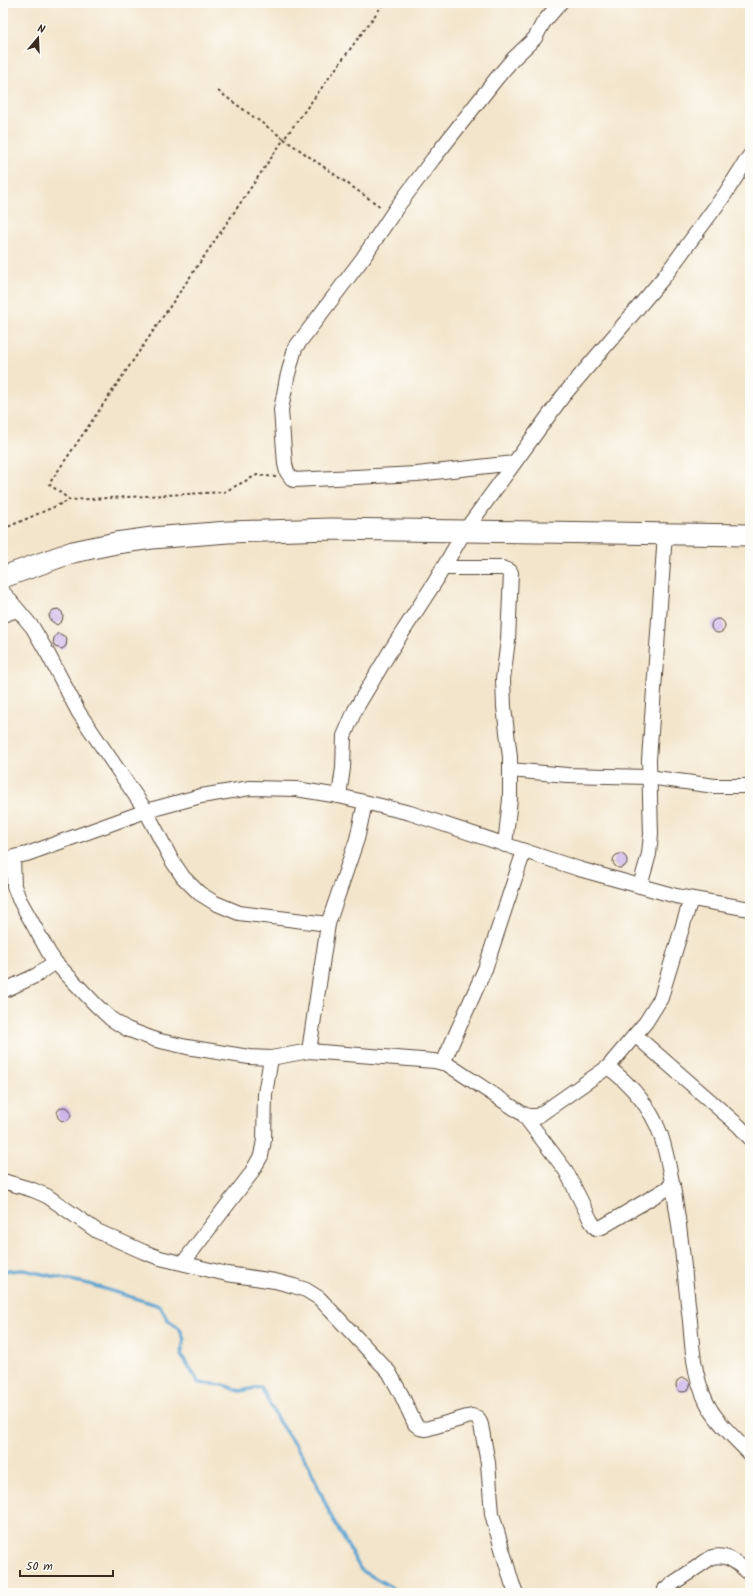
<svg xmlns="http://www.w3.org/2000/svg" width="753" height="1596" viewBox="0 0 753 1596" font-family="Kalam,sans-serif">
<style>
.lines{fill:none;stroke-linecap:round;stroke-linejoin:round}
.stream{stroke:#59a2d0;stroke-width:3.5}
.building{fill:url(#building-hatch)}
.minor-casing{stroke:#574638;stroke-width:16}
.highway-casing{stroke:#574638;stroke-width:23}
.path{stroke:#574638;stroke-width:2;stroke-dasharray:3 3;stroke-linecap:butt}
.minor{stroke:#fff;stroke-width:14}
.highway{stroke:#fff;stroke-width:21}
</style>
<defs>
<pattern id="building-hatch" width="6" height="6" patternUnits="userSpaceOnUse"><rect width="6" height="6" fill="#ccb1ee"/><path d="M-1 1l2-2M0 6l6-6M5 7l2-2" fill="none" stroke="#b098cc"/></pattern>
</defs>
<rect width="100%" height="100%" fill="#fdfcf7"/>
<filter id="ink" filterUnits="userSpaceOnUse"><feTurbulence type="fractalNoise" baseFrequency=".025" numOctaves="2"/><feDisplacementMap in="SourceGraphic" scale="8" xChannelSelector="R" yChannelSelector="G"/><feConvolveMatrix kernelMatrix="1 2 1 2 8 2 1 2 1" color-interpolation-filters="sRGB"/></filter>
<filter id="wash" filterUnits="userSpaceOnUse"><feTurbulence type="fractalNoise" baseFrequency=".012" numOctaves="4" result="noise"/><feDisplacementMap in="SourceGraphic" scale="16" xChannelSelector="R" yChannelSelector="G"/><feGaussianBlur stdDeviation="0.9" result="paint"/><feColorMatrix in="noise" values="0 0 0 0 0 0 0 0 0 0 0 0 0 0 0 0 0 1.4 0 .05"/><feComposite in="paint" operator="in"/></filter>
<g filter="url(#wash)">
<rect width="100%" height="100%" fill="#f3e5cb"/>
<g class="lines">
<!-- stream -->
<path class="stream" d="M 3,1271 L 24,1270 L 89,1284 L 160,1306 L 168,1320 L 180,1329 L 184,1339 L 181,1355 L 199,1383 L 223,1385 L 240,1391 L 261,1387 L 279,1422 L 308,1464 L 331,1516 L 361,1570 L 391,1587 L 395,1593"/>
</g>
<g id="blocks">
<!-- building -->
<g class="building">
<path d="M 58,609 L 62,612 L 63,616 L 62,621 L 57,625 L 50,620 L 49,615 L 53,610 Z"/>
<circle cx="718" cy="626" r="7"/>
<path d="M 58,633 L 64,636 L 67,639 L 66,646 L 62,649 L 55,647 L 53,643 L 54,638 Z"/>
<circle cx="620" cy="861" r="7"/>
<circle cx="64" cy="1114" r="7"/>
<circle cx="683" cy="1385" r="7"/>
</g>
</g>
</g>
<g filter="url(#ink)">
<use href="#blocks" fill-opacity="0" stroke="#574638" stroke-width="1"/>
<g class="lines">
<defs>
<g id="minor">
<path d="M 750,155 L 725,194 L 664,277 L 563,396 L 464,532 L 435,582 L 389,653 L 355,710 L 344,736 L 343,768 L 339,796 L 410,813 L 579,869 L 676,896 L 750,909"/>
<path d="M 514,463 L 417,474 L 293,480 L 287,472 L 285,464 L 281,410 L 287,378 L 295,348 L 363,258 L 397,207 L 433,159 L 496,79 L 513,59 L 535,38 L 543,23 L 560,3"/>
<path d="M 443,568 L 502,568 L 510,571 L 511,573 L 508,640 L 503,679 L 504,707 L 510,757 L 510,799 L 505,845"/>
<path d="M 3,592 L 33,628 L 48,654 L 79,713 L 146,811 L 171,859 L 183,877 L 199,893 L 215,903 L 239,913 L 328,924"/>
<path d="M 3,615 L 17,610"/>
<path d="M 510,770 L 567,775 L 648,777 L 715,786 L 750,786"/>
<path d="M 640,886 L 649,854 L 651,834 L 649,760 L 665,534"/>
<path d="M 55,962 L 96,1005 L 111,1019 L 127,1029 L 156,1040 L 187,1047 L 249,1057 L 271,1058 L 309,1051 L 434,1061 L 447,1064 L 523,1114 L 529,1116 L 538,1116 L 608,1067 L 646,1022 L 661,998 L 664,987 L 691,899"/>
<path d="M 3,991 L 37,975 L 55,962 L 49,953 L 19,899 L 14,886 L 13,857 L 27,854 L 146,811 L 201,796 L 250,788 L 296,789 L 339,796"/>
<path d="M 635,1035 L 739,1126 L 750,1138"/>
<path d="M 309,1051 L 328,924 L 357,839 L 365,803"/>
<path d="M 443,1063 L 485,969 L 524,851"/>
<path d="M 608,1067 C 630,1084 650,1106 660,1133 C 665,1147 668,1162 671,1177 C 681,1224 684,1273 690,1321 C 692,1348 694,1376 706,1401 C 715,1421 735,1438 750,1454"/>
<path d="M 523,1114 L 566,1171 L 591,1221 L 596,1228 L 602,1227 L 673,1185"/>
<path d="M 3,1181 L 33,1190 L 47,1196 L 97,1231 L 144,1252 L 160,1258 L 227,1274 L 275,1281 L 294,1286 L 306,1290 L 319,1298 L 389,1372 L 401,1394 L 415,1424 L 420,1428 L 426,1429 L 467,1417 L 472,1416 L 478,1418 L 481,1425 L 488,1463 L 492,1514 L 512,1583 L 516,1593"/>
<path d="M 183,1263 L 250,1175 L 261,1156 L 264,1140 L 265,1094 L 271,1058"/>
<path d="M 665,1593 L 665,1589 L 669,1586 L 712,1557 C 728,1553 738,1564 750,1574"/>
</g>
<path id="highway" d="M 3,577 L 73,552 L 116,543 L 152,538 L 228,532 L 331,529 L 750,535"/>
</defs>
<!-- minor casing -->
<use href="#minor" class="minor-casing"/>
<!-- highway casing -->
<use href="#highway" class="highway-casing"/>
<!-- path -->
<g class="path">
<path d="M 218,91 L 284,139 L 384,3"/>
<path d="M 276,477 L 257,475 L 224,492 L 70,500 L 49,484 L 284,139 L 381,207"/>
<path d="M 3,529 L 70,500"/>
</g>
<!-- minor -->
<use href="#minor" class="minor"/>
<!-- highway -->
<use href="#highway" class="highway"/>
</g>
</g>
<!-- margin -->
<rect width="753" height="1596" fill="none" stroke="#fdfcf7" stroke-width="16"/>
<!-- north arrow -->
<g transform="translate(38 38) rotate(19)" stroke="#fdfcf7" stroke-width="3" paint-order="stroke">
<path d="M0-3L7 15L0 10L-7 15Z" fill="#3b2a1e"/>
<text y="-6" font-size="11" font-weight="bold" text-anchor="middle" fill="#3b2a1e">N</text>
</g>
<!-- scale -->
<path d="M20 1570v6h93v-6" fill="none" stroke="#3b2a1e" stroke-width="2"/>
<text x="26" y="1570" font-size="12" fill="#3b2a1e" stroke="#fdfcf7" stroke-width="3" paint-order="stroke">50 m</text>
</svg>
